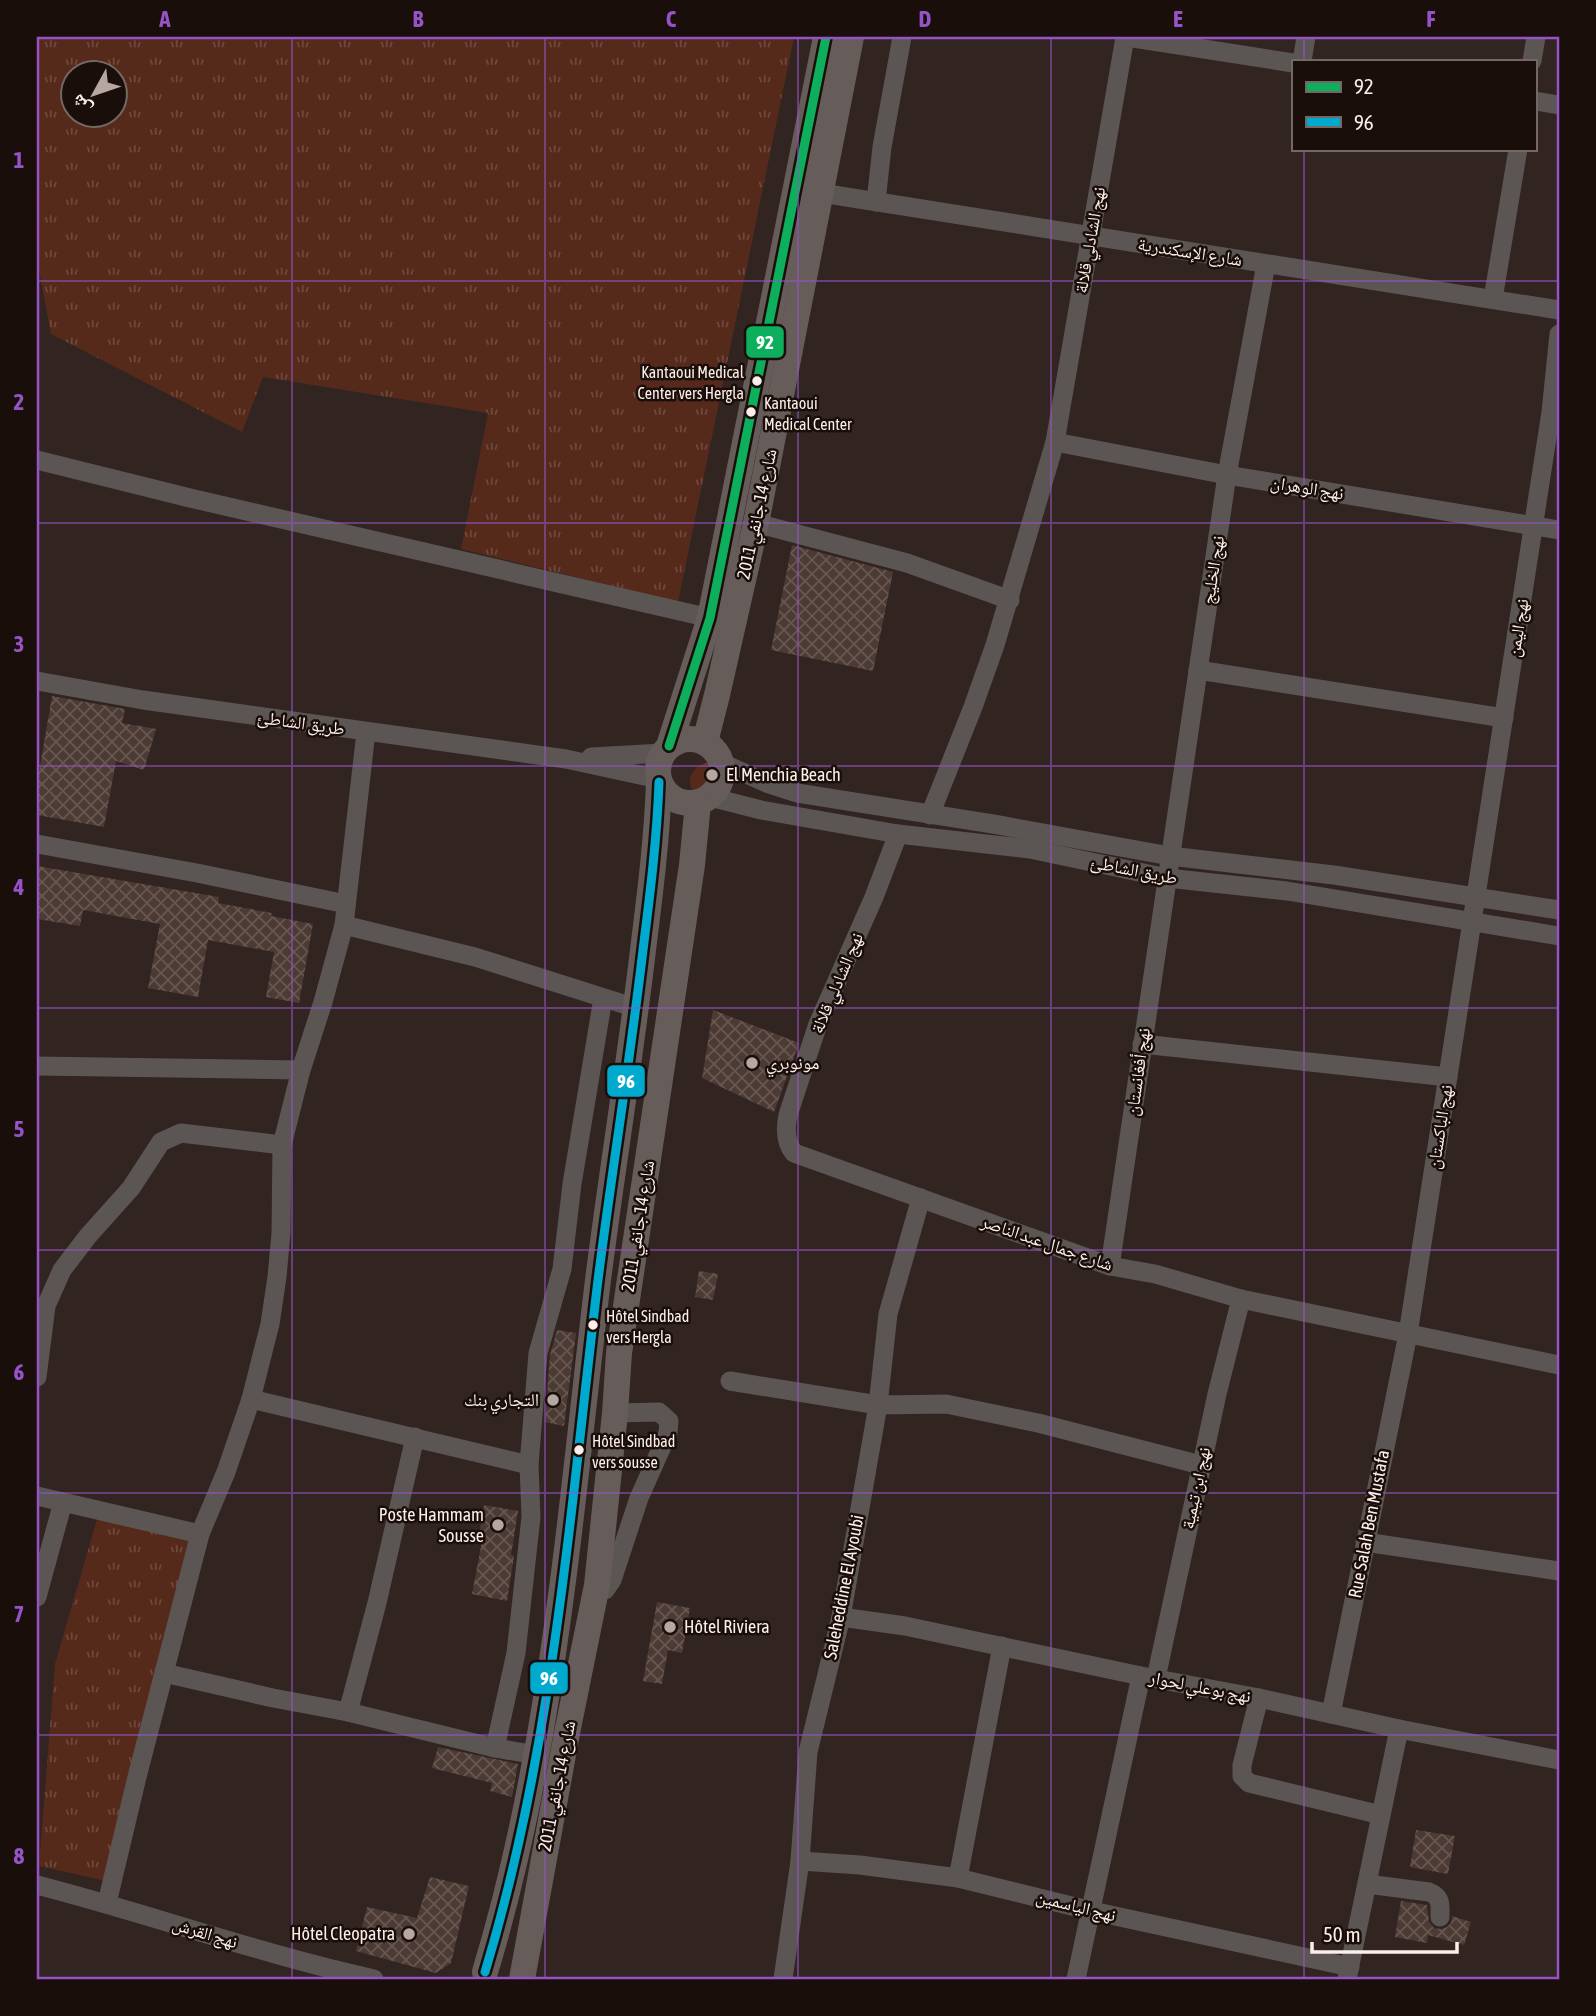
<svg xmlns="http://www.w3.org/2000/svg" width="1596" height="2016" viewBox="0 0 1596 2016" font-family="'Asap Condensed','Noto Naskh Arabic',sans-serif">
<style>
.grass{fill:url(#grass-tufts);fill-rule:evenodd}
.building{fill:url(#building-cross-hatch)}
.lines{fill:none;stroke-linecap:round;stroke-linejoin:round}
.minor{stroke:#5b5553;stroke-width:19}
.major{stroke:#665d5a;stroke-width:26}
.bus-1-casing{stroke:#190e0a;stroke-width:14}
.bus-2-casing{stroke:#190e0a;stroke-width:14}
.bus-1{stroke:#0daf5c;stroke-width:9}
.bus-2{stroke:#00a9ce;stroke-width:9}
.grid{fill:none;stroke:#9553c7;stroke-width:2;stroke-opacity:0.55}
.bus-dot{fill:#fdeee9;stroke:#190e0a;stroke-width:2.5}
.poi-dot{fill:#b6a7a3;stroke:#190e0a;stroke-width:2.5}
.labels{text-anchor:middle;stroke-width:5;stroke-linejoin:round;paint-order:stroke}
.bus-label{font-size:16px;fill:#fdeee9;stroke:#190e0a;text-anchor:start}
.street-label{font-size:18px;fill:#fdeee9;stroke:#190e0a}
.poi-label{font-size:18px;fill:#fdeee9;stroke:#190e0a;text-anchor:start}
.line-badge{stroke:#190e0a;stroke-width:2.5}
.badge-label{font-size:19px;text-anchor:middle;font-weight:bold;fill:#fff}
.neatline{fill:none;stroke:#9553c7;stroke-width:2.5}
.grid-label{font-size:23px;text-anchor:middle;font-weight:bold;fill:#9553c7}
</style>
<defs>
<pattern id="grass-tufts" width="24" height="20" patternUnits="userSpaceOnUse" patternTransform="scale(1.75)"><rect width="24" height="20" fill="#552a1b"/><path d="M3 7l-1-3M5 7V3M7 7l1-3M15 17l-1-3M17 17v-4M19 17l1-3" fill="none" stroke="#6e493c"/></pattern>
<pattern id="building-cross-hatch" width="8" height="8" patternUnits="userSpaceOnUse" patternTransform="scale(1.75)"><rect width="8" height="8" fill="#4c3a34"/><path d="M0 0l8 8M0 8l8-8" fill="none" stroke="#675751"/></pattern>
</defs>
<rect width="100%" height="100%" fill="#322420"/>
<!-- grass -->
<g class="grass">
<path d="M 37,37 L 794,37 L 678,602 L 461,549 L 488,413 L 263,377 L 242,432 L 51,334 L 37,259 ZM 74,74 L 116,74 L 116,116 L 74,116 Z"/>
<path d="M 705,763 C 721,764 730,777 723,792 L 697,797 C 686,784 688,769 705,763 Z"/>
<path d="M 98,1516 L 205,1544 L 111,1882 L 39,1866 L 55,1664 Z"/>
</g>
<!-- building -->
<g class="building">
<path d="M 792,545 L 893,572 L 873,671 L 771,650 Z"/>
<path d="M 52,696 L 125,709 L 122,723 L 156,729 L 144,770 L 116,761 L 104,827 L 37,815 L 37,784 Z"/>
<path d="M 37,866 L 219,897 L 218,903 L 272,913 L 271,916 L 313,924 L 299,1003 L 266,997 L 274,952 L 208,940 L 198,997 L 148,988 L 160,924 L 83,910 L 80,926 L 37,919 Z"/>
<path d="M 713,1010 L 799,1043 L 774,1112 L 702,1078 Z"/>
<path d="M 699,1271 L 718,1274 L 713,1300 L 695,1297 Z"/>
<path d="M 557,1330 L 576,1333 L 564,1426 L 545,1422 L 550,1355 Z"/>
<path d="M 484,1505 L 518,1511 L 511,1555 L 514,1556 L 507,1601 L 472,1594 L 482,1541 L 478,1540 Z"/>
<path d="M 657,1602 L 690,1608 L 682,1653 L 668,1650 L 662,1684 L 643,1681 Z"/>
<path d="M 438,1747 L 518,1764 L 512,1797 L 490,1791 L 492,1783 L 432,1768 Z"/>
<path d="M 1416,1830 L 1455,1836 L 1448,1874 L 1410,1867 Z"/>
<path d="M 430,1877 L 469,1886 L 451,1963 L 436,1973 L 356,1951 L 367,1907 L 417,1918 Z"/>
<path d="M 1401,1901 L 1427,1905 L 1429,1922 L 1434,1928 L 1441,1929 L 1447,1927 L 1451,1923 L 1452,1916 L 1471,1922 L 1464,1945 L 1428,1935 L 1427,1943 L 1395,1937 Z"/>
</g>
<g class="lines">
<!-- minor -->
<g class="minor">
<path d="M 1127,37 L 1293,63"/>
<path d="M 1302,61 L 1306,37"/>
<path d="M 1532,61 L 1536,37"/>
<path d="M 1535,101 L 1559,105"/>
<path d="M 821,193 L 1559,310"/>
<path d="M 876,202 L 882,147 L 902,37"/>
<path d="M 1493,299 L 1518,149"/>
<path d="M 1055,442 L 1227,475 L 1559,530"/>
<path d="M 37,460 L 190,498 L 710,618"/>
<path d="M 756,523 L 907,563 L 1010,600"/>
<path d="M 1198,670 L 1504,718"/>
<path d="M 37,681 L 143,700 L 566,759 L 658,779"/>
<path d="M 591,757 L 663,753"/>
<path d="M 722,763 L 769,784 L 797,793 L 993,824 L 1170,856 L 1334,875 L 1559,910"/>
<path d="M 710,797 L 761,810 L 898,834 L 1030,849 L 1167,878 L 1287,891 L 1559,936"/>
<path d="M 930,815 L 973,707 L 995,645 L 1055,442 L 1125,37"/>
<path d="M 898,834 L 874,897 L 818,1024 L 788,1115 C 785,1129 785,1142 794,1153 L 1110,1266 L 1155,1274 L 1241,1299 L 1559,1365"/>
<path d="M 37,844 L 197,873 L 346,904"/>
<path d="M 344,925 L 475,957 L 636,1008"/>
<path d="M 1142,1044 L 1448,1077"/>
<path d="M 37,1066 L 301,1070"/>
<path d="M 1110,1266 L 1227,475 L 1266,264"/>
<path d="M 37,1377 L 46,1306 L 62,1270 L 88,1236 L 131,1188 L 161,1142 L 181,1133 L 282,1145"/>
<path d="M 730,1381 L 878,1405 L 946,1404 L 1038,1423 L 1201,1465"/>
<path d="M 251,1399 L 529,1465"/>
<path d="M 37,1496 L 200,1534"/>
<path d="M 1365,1542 L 1559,1571"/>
<path d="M 597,1585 L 605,1590 L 612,1580 L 639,1498 L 668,1433 L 669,1421 L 659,1412 L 615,1413"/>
<path d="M 37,1597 L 63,1502"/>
<path d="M 841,1617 L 905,1626 L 1141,1676 L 1259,1698 L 1399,1729 L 1559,1760"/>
<path d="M 164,1673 L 273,1698 L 348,1712 L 495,1748 L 537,1755"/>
<path d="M 1156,1678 L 1217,1394 L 1241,1299"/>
<path d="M 1259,1698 L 1242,1765 L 1242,1776 L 1249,1783 L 1381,1815"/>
<path d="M 348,1712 L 377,1603 L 415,1437"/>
<path d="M 1331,1714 L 1408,1334 L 1551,412 L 1559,334"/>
<path d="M 495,1748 L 516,1653 L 531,1517 L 529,1465 L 538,1353 L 562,1269 L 572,1184 L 603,998"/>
<path d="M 800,1861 L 860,1865 L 958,1878 L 1092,1911 L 1350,1967"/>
<path d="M 958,1878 L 1002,1646"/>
<path d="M 1367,1884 L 1429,1892 C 1442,1897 1440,1905 1440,1917"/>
<path d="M 37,1885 C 150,1914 260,1954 374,1979"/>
<path d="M 107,1903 L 137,1777 L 200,1534 L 226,1472 L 251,1399 L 270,1324 L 277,1277 L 281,1233 L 282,1145 L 301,1070 L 323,1002 L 344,925 L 366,732"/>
<path d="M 783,1979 L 800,1861 L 808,1752 L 841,1617 L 878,1405 L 888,1314 L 921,1198"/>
<path d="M 1076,1979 L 1141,1676"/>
<path d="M 1347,1979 L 1399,1729"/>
</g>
<!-- major -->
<g class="major">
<circle cx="690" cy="771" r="32"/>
<path d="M 705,742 L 717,695 L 756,523 L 851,37"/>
<path d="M 669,746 L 710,618 L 826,37"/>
<path d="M 485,1972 C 553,1748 570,1512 598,1280 C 612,1170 630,1061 643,950 C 650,894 657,839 659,782"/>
<path d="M 522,1979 L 567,1733 L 597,1585 L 615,1413 L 619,1353 L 692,865 L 698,803"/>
</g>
<defs>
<path id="bus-1" d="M 669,746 L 710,618 L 826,37"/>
<path id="bus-2" d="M 485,1972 C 553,1748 570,1512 598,1280 C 612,1170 630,1061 643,950 C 650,894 657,839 659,782"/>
</defs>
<!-- bus-1 casing -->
<use href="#bus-1" class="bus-1-casing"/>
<!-- bus-2 casing -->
<use href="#bus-2" class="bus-2-casing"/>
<!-- bus-1 -->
<use href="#bus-1" class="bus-1"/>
<!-- bus-2 -->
<use href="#bus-2" class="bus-2"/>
</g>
<!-- grid -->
<path class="grid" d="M 292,37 L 292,1979M 545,37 L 545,1979M 798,37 L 798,1979M 1051,37 L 1051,1979M 1304,37 L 1304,61M 1304,149 L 1304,1979M 37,281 L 1559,281M 37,523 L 1559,523M 37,766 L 1559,766M 37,1008 L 1559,1008M 37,1250 L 1559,1250M 37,1493 L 1559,1493M 37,1735 L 1559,1735"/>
<!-- markers -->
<g class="bus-dot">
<circle cx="757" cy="381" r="6"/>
<circle cx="751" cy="412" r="6"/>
<circle cx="593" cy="1325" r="6"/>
<circle cx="579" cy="1450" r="6"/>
</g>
<g class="poi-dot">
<circle cx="712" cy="775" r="7"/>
<circle cx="752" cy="1063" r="7"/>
<circle cx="553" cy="1400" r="7"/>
<circle cx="498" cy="1525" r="7"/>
<circle cx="670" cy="1627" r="7"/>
<circle cx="409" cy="1934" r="7"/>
</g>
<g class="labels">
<!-- bus labels -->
<g class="bus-label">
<text x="744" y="378" text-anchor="end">Kantaoui Medical<tspan x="744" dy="21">Center vers Hergla</tspan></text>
<text x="764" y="409">Kantaoui<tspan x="764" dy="21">Medical Center</tspan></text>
<text x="606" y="1322">Hôtel Sindbad<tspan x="606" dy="21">vers Hergla</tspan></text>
<text x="592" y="1447">Hôtel Sindbad<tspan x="592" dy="21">vers sousse</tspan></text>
</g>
<!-- street labels -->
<g class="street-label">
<text transform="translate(1090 240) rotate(-80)" y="6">نهج الشادلي قلالة</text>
<text transform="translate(1190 252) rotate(9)" y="6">شارع الإسكندرية</text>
<text transform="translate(1307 488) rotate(9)" y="6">نهج الوهران</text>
<text transform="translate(757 514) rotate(-78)" y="6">شارع 14 جانفي 2011</text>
<text transform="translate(1213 570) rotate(-81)" y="6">نهج الخليج</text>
<text transform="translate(1518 628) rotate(-81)" y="6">نهج اليمن</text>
<text transform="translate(301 723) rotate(8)" y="6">طريق الشاطئ</text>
<text transform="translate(1134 870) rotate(11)" y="6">طريق الشاطئ</text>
<text transform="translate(837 983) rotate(-67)" y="6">نهج الشادلي قلالة</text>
<text transform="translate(1138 1072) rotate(-82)" y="6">نهج أفغانستان</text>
<text transform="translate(1440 1127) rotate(-81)" y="6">نهج الباكستان</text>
<text transform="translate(638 1226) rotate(-81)" y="6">شارع 14 جانفي 2011</text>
<text transform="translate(1047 1243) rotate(19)" y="6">شارع جمال عبد الناصر</text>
<text transform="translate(1196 1488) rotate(-78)" y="6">نهج ابن تيمية</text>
<text transform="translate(1369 1524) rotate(-79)" y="6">Rue Salah Ben Mustafa</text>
<text transform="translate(844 1587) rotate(-79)" y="6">Saleheddine El Ayoubi</text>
<text transform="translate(1200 1687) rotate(11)" y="6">نهج بوعلي لحوار</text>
<text transform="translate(557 1786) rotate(-79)" y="6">شارع 14 جانفي 2011</text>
<text transform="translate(1076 1906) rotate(14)" y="6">نهج الياسمين</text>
<text transform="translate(205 1933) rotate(17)" y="6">نهج القرش</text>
</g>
<!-- poi labels -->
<g class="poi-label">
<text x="726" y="781">El Menchia Beach</text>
<text x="766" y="1069">مونوبري</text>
<text x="539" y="1406" text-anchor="end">التجاري بنك</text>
<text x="484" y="1521" text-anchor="end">Poste Hammam<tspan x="484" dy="21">Sousse</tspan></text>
<text x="684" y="1633">Hôtel Riviera</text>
<text x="395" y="1940" text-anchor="end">Hôtel Cleopatra</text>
</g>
</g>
<g class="line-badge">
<rect x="745" y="325" width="40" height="34" rx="7" fill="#0daf5c"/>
<rect x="606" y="1064" width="40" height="34" rx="7" fill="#00a9ce"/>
<rect x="529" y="1661" width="40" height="34" rx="7" fill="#00a9ce"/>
</g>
<g class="badge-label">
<text x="765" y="349">92</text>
<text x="626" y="1088">96</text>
<text x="549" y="1685">96</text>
</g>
<!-- border -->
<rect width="1596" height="2016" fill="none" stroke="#190e0a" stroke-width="77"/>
<!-- legend -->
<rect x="1292" y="60" width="245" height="91" fill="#190e0a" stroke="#746863" stroke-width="2"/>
<rect x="1306" y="82" width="35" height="10" fill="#0daf5c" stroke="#746863" stroke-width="2"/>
<text x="1354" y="94" font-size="21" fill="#fdeee9">92</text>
<rect x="1306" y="117" width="35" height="10" fill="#00a9ce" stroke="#746863" stroke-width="2"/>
<text x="1354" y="130" font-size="21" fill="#fdeee9">96</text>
<!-- north arrow -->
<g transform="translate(94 94) rotate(230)"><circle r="33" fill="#190e0a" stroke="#746863" stroke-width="2"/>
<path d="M0-5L12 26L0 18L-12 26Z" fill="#b6a7a3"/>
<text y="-10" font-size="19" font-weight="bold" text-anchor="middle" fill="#fdeee9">ش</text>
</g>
<!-- scale -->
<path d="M1312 1942v10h145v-10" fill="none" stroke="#fdeee9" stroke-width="3.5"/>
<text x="1323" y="1942" font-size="21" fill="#fdeee9" stroke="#190e0a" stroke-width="5" paint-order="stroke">50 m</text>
<rect x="38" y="38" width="1520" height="1940" class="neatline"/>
<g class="grid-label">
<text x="165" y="27">A</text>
<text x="418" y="27">B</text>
<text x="671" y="27">C</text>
<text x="925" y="27">D</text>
<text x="1178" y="27">E</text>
<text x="1431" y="27">F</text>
<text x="19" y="168">1</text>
<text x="19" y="410">2</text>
<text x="19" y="652">3</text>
<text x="19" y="895">4</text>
<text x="19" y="1137">5</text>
<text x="19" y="1380">6</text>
<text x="19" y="1622">7</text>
<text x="19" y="1864">8</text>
</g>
</svg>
